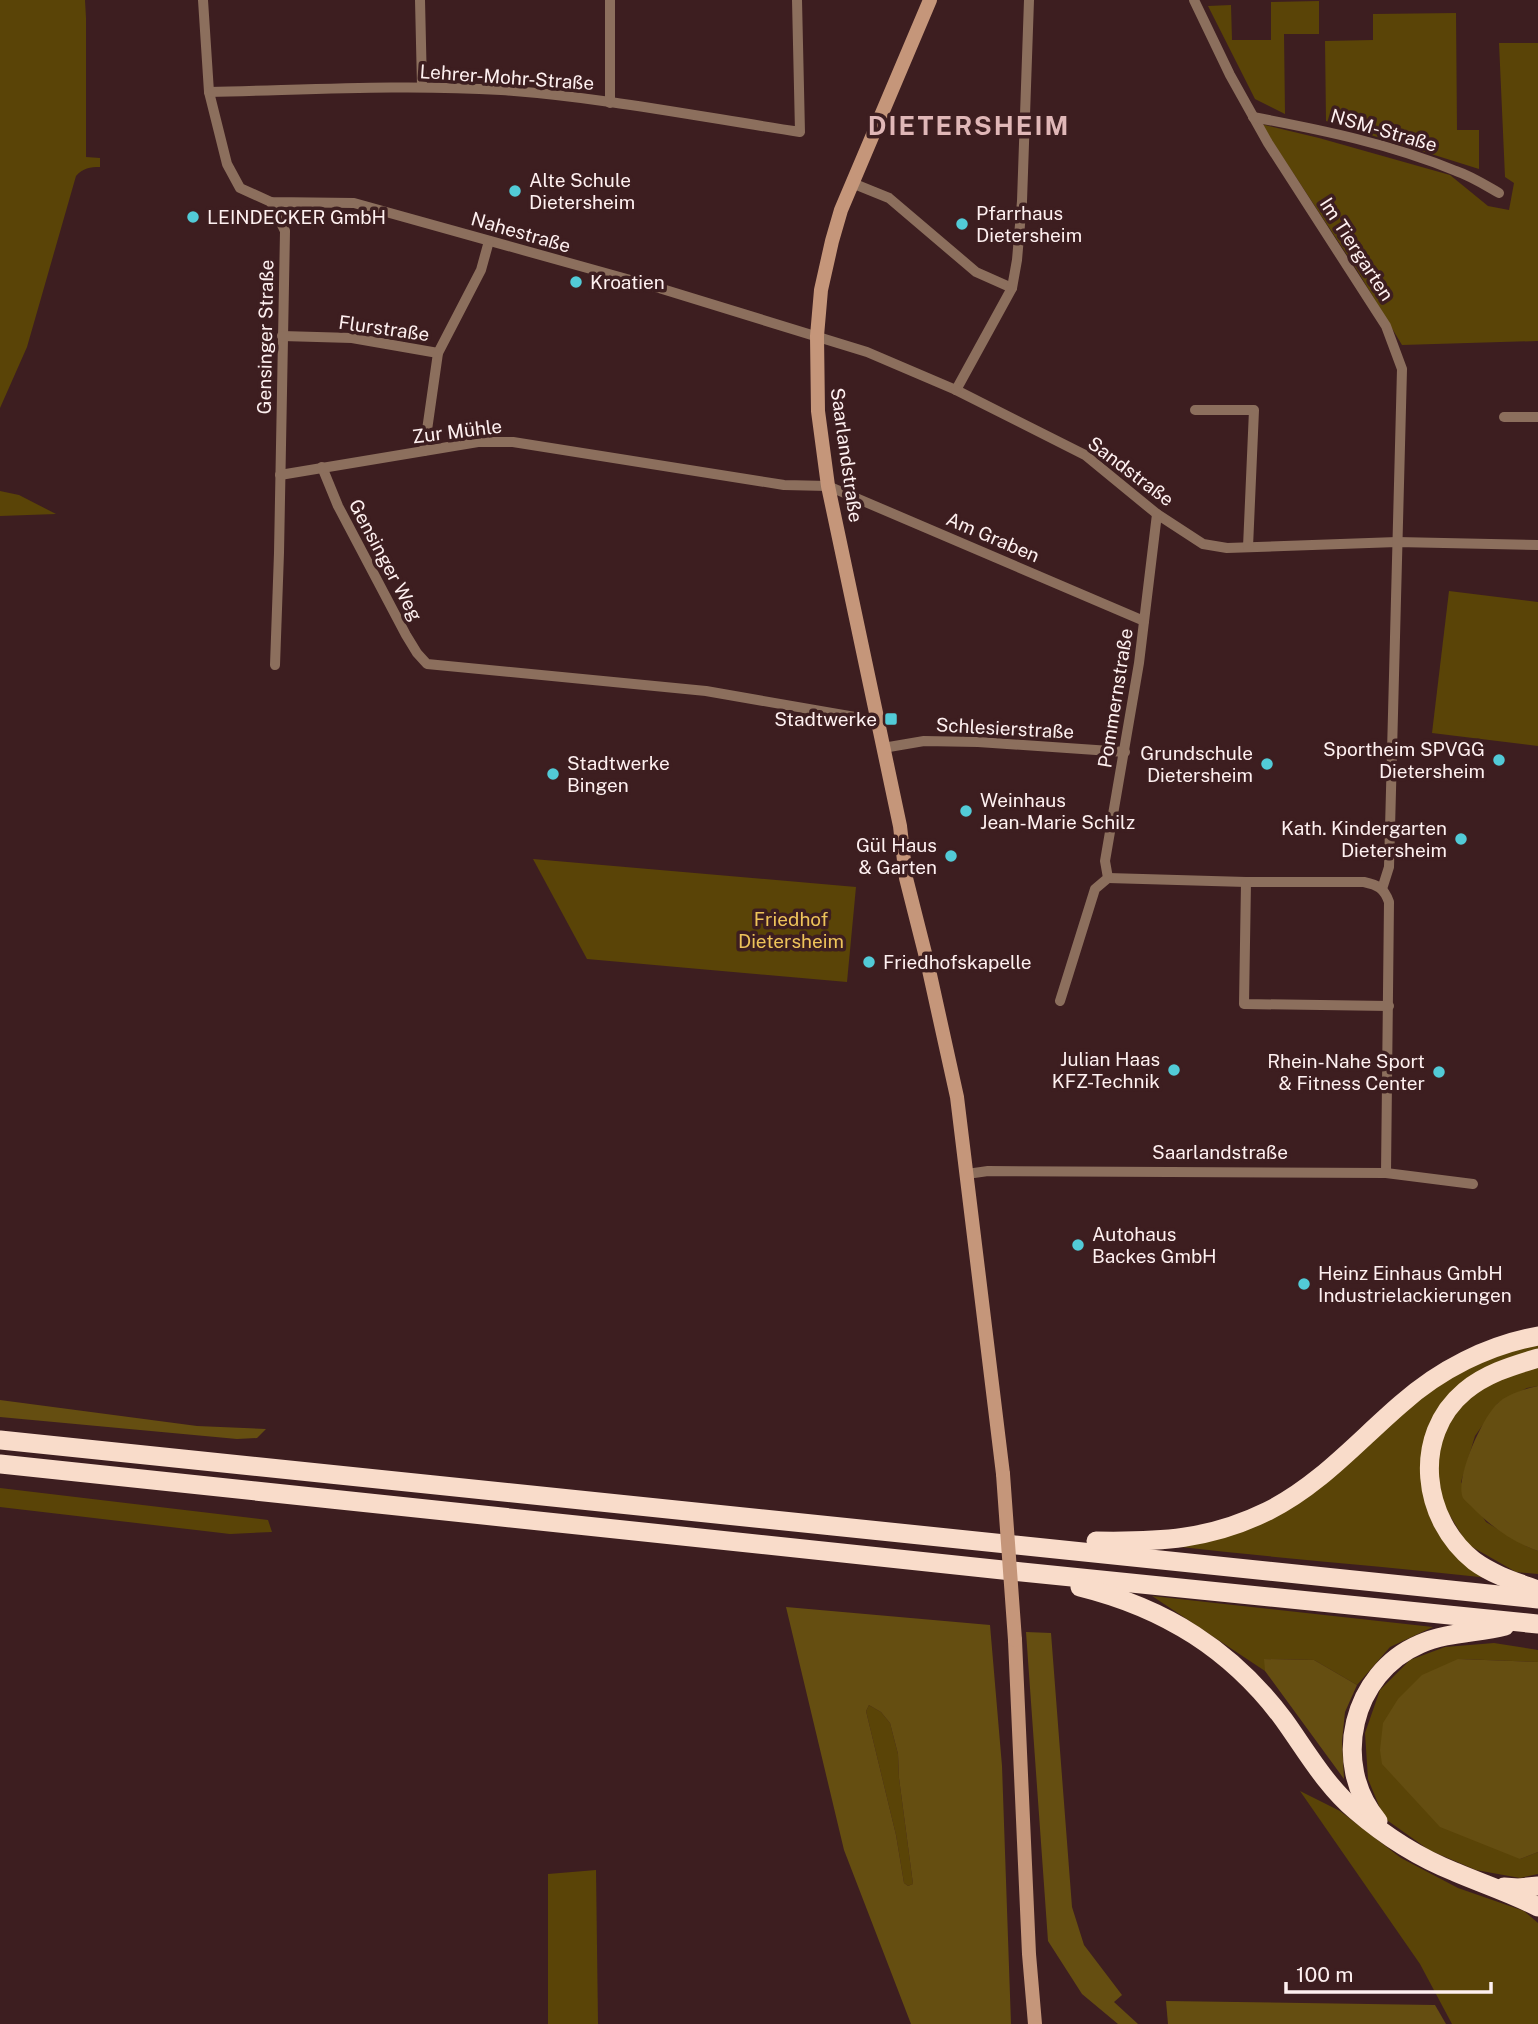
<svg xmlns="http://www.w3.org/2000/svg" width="1538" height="2024" viewBox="0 0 1538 2024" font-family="'Public Sans',sans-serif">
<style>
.green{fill:#5a4407}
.forest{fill:#654e11;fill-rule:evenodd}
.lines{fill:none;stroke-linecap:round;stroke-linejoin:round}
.minor{stroke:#8c6f5d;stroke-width:10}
.secondary{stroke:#c5967a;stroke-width:14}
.motorway{stroke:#f9dcca;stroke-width:19}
.secondary-bridge{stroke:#c5967a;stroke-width:14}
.poi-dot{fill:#52cbd7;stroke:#3d1e20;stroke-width:2.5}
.labels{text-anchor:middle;stroke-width:7;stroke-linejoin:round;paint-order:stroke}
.street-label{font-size:19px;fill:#fef0f0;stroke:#3d1e20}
.poi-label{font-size:19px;fill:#fef0f0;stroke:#3d1e20;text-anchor:start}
.park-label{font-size:19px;fill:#eec35a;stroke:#3d1e20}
.district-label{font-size:26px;font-weight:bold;letter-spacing:2px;fill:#e0b7b7;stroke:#3d1e20}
</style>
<rect width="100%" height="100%" fill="#3d1e20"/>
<!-- green -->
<g class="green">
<path d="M 0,0 L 85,0 L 86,18 L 86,157 L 100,158 L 100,167 C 90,167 83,168 76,176 L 27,347 L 0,408 Z"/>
<path d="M 1319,1 L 1319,34 L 1284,34 L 1285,114 L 1255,99 L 1208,6 L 1231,5 L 1232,40 L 1271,40 L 1271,2 Z"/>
<path d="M 1456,13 L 1457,130 L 1479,130 L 1479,169 L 1326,121 L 1325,41 L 1373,40 L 1373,14 Z"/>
<path d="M 1499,43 L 1538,43 L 1538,341 L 1402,345 L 1357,270 L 1261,124 L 1319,138 L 1450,175 L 1488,206 L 1509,210 L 1514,183 L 1505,177 Z"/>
<path d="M 0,491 L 19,495 L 56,514 L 0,516 Z"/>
<path d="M 1449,591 L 1538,602 L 1538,746 L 1432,733 Z"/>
<path d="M 533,859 L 856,887 L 847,982 L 587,959 Z"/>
<path d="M 1538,1343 L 1538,1350 L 1453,1390 L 1426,1499 L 1489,1578 C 1386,1566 1284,1559 1181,1547 L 1274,1517 L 1430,1390 L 1482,1358 Z"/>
<path d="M 1538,1364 L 1538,1386 L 1527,1388 L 1498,1403 L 1475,1436 L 1461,1482 L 1486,1522 L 1526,1546 L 1538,1551 L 1538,1574 L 1516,1572 L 1467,1544 L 1440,1499 L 1437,1455 L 1450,1420 L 1473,1391 Z"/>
<path d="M 0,1488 L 268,1520 L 272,1532 L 230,1534 L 0,1507 Z"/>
<path d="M 1152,1596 L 1433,1627 L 1390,1647 L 1357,1685 L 1314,1660 L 1265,1659 L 1265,1671 Z"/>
<path d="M 1494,1643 L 1538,1650 L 1538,1662 L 1458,1659 L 1520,1859 L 1538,1852 L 1538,1874 L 1520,1878 L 1476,1870 L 1429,1850 L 1384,1818 L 1368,1779 L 1365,1733 L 1380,1690 L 1410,1660 L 1445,1647 Z"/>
<path d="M 869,1705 L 881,1712 L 890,1723 L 898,1754 L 899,1778 L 913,1884 L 908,1886 L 904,1883 L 896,1835 L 866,1711 Z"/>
<path d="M 1300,1791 L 1340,1811 L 1401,1858 L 1458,1888 L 1524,1911 L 1538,1923 L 1538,2024 L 1452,2024 L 1420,1964 Z"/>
<path d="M 596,1870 L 598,2024 L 548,2024 L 548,1874 Z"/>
</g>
<!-- forest -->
<g class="forest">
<path d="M 1538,1386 L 1538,1551 C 1512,1542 1489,1525 1471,1506 C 1468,1503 1465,1501 1463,1498 C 1454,1479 1483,1416 1498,1403 C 1506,1395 1527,1388 1538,1386 Z"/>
<path d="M 0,1400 L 197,1426 L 266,1429 L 257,1438 L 237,1439 L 0,1417 Z"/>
<path d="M 786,1607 L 990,1625 L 1002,1766 L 1011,2024 L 911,2024 L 844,1850 ZM 869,1705 L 881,1712 L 890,1723 L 898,1754 L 899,1778 L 913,1884 L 908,1886 L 904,1883 L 896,1835 L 866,1711 Z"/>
<path d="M 1026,1632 L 1051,1633 L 1072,1907 L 1084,1945 L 1122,1995 L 1114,2002 L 1138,2024 L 1118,2024 L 1082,1994 L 1048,1941 Z"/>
<path d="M 1264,1659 L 1314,1660 L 1357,1685 L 1345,1712 L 1342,1741 L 1344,1779 L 1265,1671 Z"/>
<path d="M 1458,1659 L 1538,1662 L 1538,1852 L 1520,1859 L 1440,1827 L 1382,1764 L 1380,1750 L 1383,1723 L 1398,1699 L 1422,1675 Z"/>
<path d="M 1166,2001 L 1435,2005 L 1446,2024 L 1168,2024 Z"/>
</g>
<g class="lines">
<!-- minor -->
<g class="minor">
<path d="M 203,0 L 209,92 L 227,164 L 240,188 L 271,202 L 354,203 L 659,288 L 867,352 L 956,390 L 1085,455 L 1157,514 L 1203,544 L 1227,548 L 1397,542 L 1538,545"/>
<path d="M 420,0 L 422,86"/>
<path d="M 1194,0 L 1230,75 L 1268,143 L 1386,326 L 1402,369 L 1389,867 L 1382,889"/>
<path d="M 209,92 C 306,90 404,84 501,90 C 601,97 701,117 800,132 L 797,0"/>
<path d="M 610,103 L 610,0"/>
<path d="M 1253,117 C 1322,130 1391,144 1456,171 C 1471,176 1485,185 1499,193"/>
<path d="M 852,183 L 889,198 L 976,272 L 1012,288"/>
<path d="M 271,202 L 285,231 L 279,553 L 275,665"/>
<path d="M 282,336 L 352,338 L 438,353"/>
<path d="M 956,390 L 1012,288 L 1017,260 L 1022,201 L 1029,0"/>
<path d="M 1195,410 L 1254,410 L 1248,547"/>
<path d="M 1504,417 L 1538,417"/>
<path d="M 424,451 L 438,353 L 481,270 L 489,241"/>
<path d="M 322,467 L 338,506 L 406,635 L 417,653 L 427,664 L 706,691 L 878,721"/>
<path d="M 280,475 L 478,442 L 513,442 L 784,485 L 828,486 L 1144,621"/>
<path d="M 883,748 L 924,741 L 978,742 L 1125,752"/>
<path d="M 1108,878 L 1246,882 L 1364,882 C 1378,885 1384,888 1389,902 L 1386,1173"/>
<path d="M 1246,882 L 1244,1004 L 1389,1006"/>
<path d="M 1060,1001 L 1095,889 L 1108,878 L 1105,861 L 1139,663 L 1157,514"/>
<path d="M 967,1174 L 988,1171 L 1386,1173 L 1473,1184"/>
</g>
<!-- secondary -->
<g class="secondary">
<path d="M 930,0 L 841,210 L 832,241 L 821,290 L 817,336 L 818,411 L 828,486 L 900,826 L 906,878 L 927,961 L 957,1097 L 1003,1474"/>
<path d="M 1015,1640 L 1029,1954 L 1035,2024"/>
</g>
<!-- motorway -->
<g class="motorway">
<path d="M 1538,1358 C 1512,1366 1487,1373 1465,1391 C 1411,1436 1422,1520 1474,1561 C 1493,1575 1516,1582 1538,1590"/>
<path d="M 0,1440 L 1538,1599"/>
<path d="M 0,1464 L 1022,1572 L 1538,1624"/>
<path d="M 1096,1541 C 1160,1542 1209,1540 1268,1511 C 1320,1485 1358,1441 1401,1404 C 1439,1370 1488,1345 1538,1336"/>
<path d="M 1080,1587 C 1165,1608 1232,1650 1284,1720 C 1307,1752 1326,1786 1356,1811 C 1385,1836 1420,1858 1455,1872 C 1483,1884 1511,1893 1538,1907"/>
<path d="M 1378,1821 C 1330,1764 1352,1673 1420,1644 C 1447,1632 1478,1633 1505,1626"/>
<path d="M 1504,1887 L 1518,1888 L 1538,1886"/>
</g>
<!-- secondary-bridge -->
<path class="secondary-bridge" d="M 1003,1474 L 1015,1640"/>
</g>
<!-- markers -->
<g class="poi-dot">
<circle cx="515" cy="191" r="7"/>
<circle cx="193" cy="217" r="7"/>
<circle cx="962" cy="224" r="7"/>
<circle cx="576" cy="282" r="7"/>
<rect x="884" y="712" width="14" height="14" rx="3.5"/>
<circle cx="1499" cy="760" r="7"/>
<circle cx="1267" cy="764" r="7"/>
<circle cx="553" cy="774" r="7"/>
<circle cx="966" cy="811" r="7"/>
<circle cx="1461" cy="839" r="7"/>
<circle cx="951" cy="856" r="7"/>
<circle cx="869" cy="962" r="7"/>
<circle cx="1174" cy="1070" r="7"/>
<circle cx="1439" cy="1072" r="7"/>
<circle cx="1078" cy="1245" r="7"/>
<circle cx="1304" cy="1284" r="7"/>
</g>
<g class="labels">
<!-- street labels -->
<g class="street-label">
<text transform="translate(507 77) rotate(4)" y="7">Lehrer-Mohr-Straße</text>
<text transform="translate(1384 130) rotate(16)" y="7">NSM-Straße</text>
<text transform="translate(521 232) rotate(16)" y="7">Nahestraße</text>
<text transform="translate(1357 249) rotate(57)" y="7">Im Tiergarten</text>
<text transform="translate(384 328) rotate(8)" y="7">Flurstraße</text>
<text transform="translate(265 337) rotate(-89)" y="7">Gensinger Straße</text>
<text transform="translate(457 431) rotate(-7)" y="7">Zur Mühle</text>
<text transform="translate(847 455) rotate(82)" y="7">Saarlandstraße</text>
<text transform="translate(1131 471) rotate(37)" y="7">Sandstraße</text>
<text transform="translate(993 537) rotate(23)" y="7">Am Graben</text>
<text transform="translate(386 560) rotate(62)" y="7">Gensinger Weg</text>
<text transform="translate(1115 698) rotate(-81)" y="7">Pommernstraße</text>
<text transform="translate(1005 728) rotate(3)" y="7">Schlesierstraße</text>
<text x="1220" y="1159">Saarlandstraße</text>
</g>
<!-- poi labels -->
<g class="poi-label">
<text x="529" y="187">Alte Schule<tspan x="529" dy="22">Dietersheim</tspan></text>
<text x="976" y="220">Pfarrhaus<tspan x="976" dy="22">Dietersheim</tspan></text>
<text x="207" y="224">LEINDECKER GmbH</text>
<text x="590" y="289">Kroatien</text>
<text x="877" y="726" text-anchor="end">Stadtwerke</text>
<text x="1485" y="756" text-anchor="end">Sportheim SPVGG<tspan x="1485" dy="22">Dietersheim</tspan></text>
<text x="1253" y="760" text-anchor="end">Grundschule<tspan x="1253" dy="22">Dietersheim</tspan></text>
<text x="567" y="770">Stadtwerke<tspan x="567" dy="22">Bingen</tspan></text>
<text x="980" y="807">Weinhaus<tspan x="980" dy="22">Jean-Marie Schilz</tspan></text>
<text x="1447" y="835" text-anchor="end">Kath. Kindergarten<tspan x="1447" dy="22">Dietersheim</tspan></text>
<text x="937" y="852" text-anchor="end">Gül Haus<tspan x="937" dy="22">&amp; Garten</tspan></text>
<text x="883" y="969">Friedhofskapelle</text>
<text x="1160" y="1066" text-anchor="end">Julian Haas<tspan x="1160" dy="22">KFZ-Technik</tspan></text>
<text x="1425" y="1068" text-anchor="end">Rhein-Nahe Sport<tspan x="1425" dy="22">&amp; Fitness Center</tspan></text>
<text x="1092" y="1241">Autohaus<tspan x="1092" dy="22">Backes GmbH</tspan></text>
<text x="1318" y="1280">Heinz Einhaus GmbH<tspan x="1318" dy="22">Industrielackierungen</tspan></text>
</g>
<!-- park labels -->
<g class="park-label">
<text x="791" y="926">Friedhof<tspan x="791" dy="22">Dietersheim</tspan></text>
</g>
<!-- district labels -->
<g class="district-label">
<text x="969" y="135">DIETERSHEIM</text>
</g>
</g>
<!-- scale -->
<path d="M1286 1982v10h205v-10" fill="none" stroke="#fef0f0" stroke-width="3.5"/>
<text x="1296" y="1982" font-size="21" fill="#fef0f0" stroke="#3d1e20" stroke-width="5" paint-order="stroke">100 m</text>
</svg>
